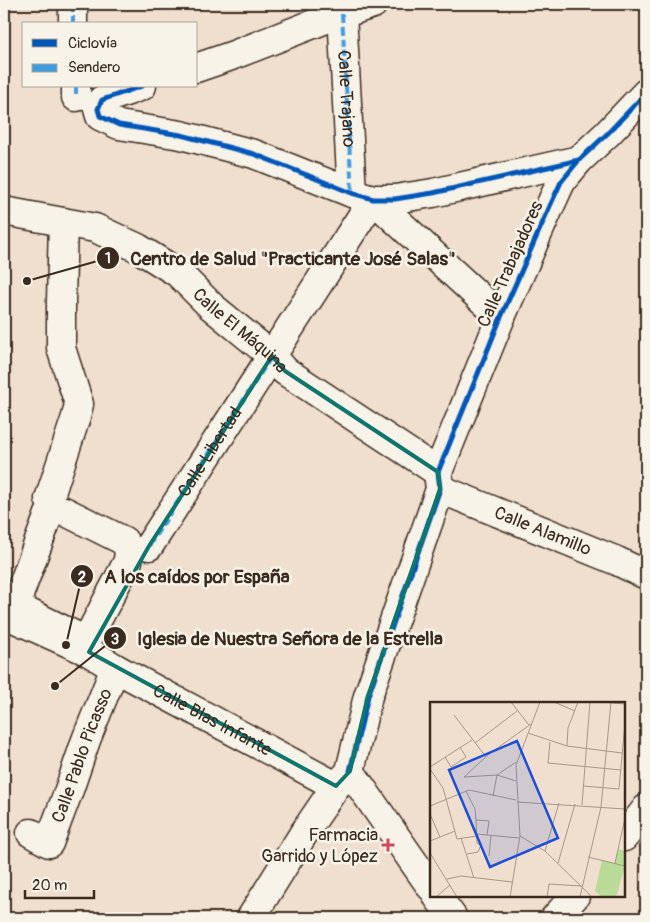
<svg xmlns="http://www.w3.org/2000/svg" width="650" height="922" viewBox="0 0 650 922" font-family="Pangolin,sans-serif">
<style>
.lines{fill:none;stroke-linecap:round;stroke-linejoin:round}
.minor-casing{stroke:#3b2a1e;stroke-width:31}
.minor{stroke:#f7f3e8;stroke-width:28}
.quiet{stroke:#3f9ce0;stroke-width:4;stroke-dasharray:8 4;stroke-linecap:butt}
.cycleway-casing{stroke:#f7f3e8;stroke-width:8}
.cycleway{stroke:#0057b8;stroke-width:5}
.marked{fill:none;stroke:#0f766e;stroke-width:4;stroke-linejoin:round}
.poi-dot{fill:#d1495b;stroke:#f7f3e8;stroke-width:2}
.labels{text-anchor:middle;stroke-width:5;stroke-linejoin:round;paint-order:stroke}
.street-label{font-size:18px;fill:#3b2a1e;stroke:#f7f3e8}
.poi-label{font-size:18px;fill:#3b2a1e;stroke:#f7f3e8;text-anchor:end}
.inset-road{fill:none;stroke:#a89688;stroke-width:1}
.view{fill:#1d4ed8;fill-opacity:0.15;stroke:#1d4ed8;stroke-width:2.5}
.inset-edge{fill:none;stroke:#3b2a1e;stroke-width:2.5}
.leader{fill:none;stroke:#3b2a1e;stroke-width:2}
.callout-dot{fill:#3b2a1e;stroke:#f7f3e8;stroke-width:2}
.mark-label{font-size:15px;text-anchor:middle;font-weight:bold;fill:#fff}
.callout-label{font-size:19px;text-anchor:middle;font-weight:bold;fill:#3b2a1e;stroke:#f7f3e8;stroke-width:5;stroke-linejoin:round;paint-order:stroke}
</style>
<rect width="100%" height="100%" fill="#f0dece"/>
<filter id="ink" filterUnits="userSpaceOnUse"><feTurbulence type="fractalNoise" baseFrequency=".02" numOctaves="2"/><feDisplacementMap in="SourceGraphic" scale="10" xChannelSelector="R" yChannelSelector="G"/><feConvolveMatrix kernelMatrix="1 2 1 2 8 2 1 2 1" color-interpolation-filters="sRGB"/></filter>
<g filter="url(#ink)">
<g class="lines">
<defs>
<g id="minor">
<path d="M 73,4 L 73,24"/>
<path id="s1" d="M 340,4 L 342,14 L 352,193"/>
<path d="M 196,68 L 231,56 L 326,19 L 373,4"/>
<path d="M 76,86 L 76,97"/>
<path d="M 142,86 L 102,100 L 98,109 L 100,116 L 119,125 L 181,135 L 254,154 L 352,193 L 373,199 L 395,199 L 433,193 L 579,160"/>
<path d="M 373,199 L 501,317"/>
<path id="s2" d="M 4,211 L 95,228 L 138,248 L 178,273 L 211,306 L 272,356 L 285,371 L 438,472"/>
<path id="s3" d="M 440,489 L 617,561 L 646,575"/>
<path d="M 49,499 L 76,417 L 79,404 L 61,348 L 61,302 L 63,222"/>
<path d="M 55,510 L 64,511 L 124,541 L 129,550 L 128,561 L 91,632 L 84,637 L 78,637 L 25,611 L 20,605 L 19,595 L 49,514 Z"/>
<path id="s4" d="M 149,546 L 373,199"/>
<path id="s5" d="M 7,615 L 89,652 L 115,668 L 336,786"/>
<path d="M 350,771 L 368,696 L 440,489 L 438,472 L 501,317 L 550,206 L 561,182 L 579,160 L 608,133 L 646,93"/>
<path d="M 350,771 L 431,887"/>
<path id="s6" d="M 31,833 L 49,843 L 69,790 L 86,740 L 115,668"/>
<path d="M 624,837 L 646,809"/>
<path d="M 437,896 L 453,918"/>
<path d="M 251,918 L 304,833 L 336,786 L 348,774"/>
<path d="M 555,918 L 575,896"/>
</g>
</defs>
<!-- minor casing -->
<use href="#minor" class="minor-casing"/>
<!-- minor -->
<use href="#minor" class="minor"/>
<!-- quiet -->
<g class="quiet">
<path d="M 73,4 L 73,24"/>
<path d="M 342,14 L 352,193"/>
<path d="M 76,86 L 76,97"/>
<path d="M 149,546 L 272,356"/>
</g>
<defs>
<g id="cycleway">
<path d="M 142,86 L 102,100 L 98,109 L 100,116 L 119,125 L 181,135 L 254,154 L 352,193 L 373,199 L 395,199 L 433,193 L 579,160"/>
<path d="M 350,771 L 368,696 L 440,489 L 438,472 L 501,317 L 550,206 L 561,182 L 579,160 L 608,133 L 646,93"/>
</g>
</defs>
<!-- cycleway casing -->
<use href="#cycleway" class="cycleway-casing"/>
<!-- cycleway -->
<use href="#cycleway" class="cycleway"/>
</g>
</g>
<!-- marked area -->
<path class="marked" d="M 272,356 L 285,371 L 438,472 L 440,489 L 368,696 L 350,771 L 336,786 L 89,652 L 149,546 Z"/>
<!-- markers -->
<path class="poi-dot" d="M385.5 837.5h5v5h5v5h-5v5h-5v-5h-5v-5h5z"/>
<g class="labels">
<!-- street labels -->
<g class="street-label">
<text dy="6" stroke="none"><textPath href="#s1" startOffset="95">Calle Trajano</textPath></text>
<text transform="translate(510 264) rotate(-66)" y="6">Calle Trabajadores</text>
<text dy="6" stroke="none"><textPath href="#s2" startOffset="272">Calle El Máquina</textPath></text>
<text dy="6" stroke="none"><textPath href="#s4" startOffset="112">Calle Libertad</textPath></text>
<text dy="6" stroke="none"><textPath href="#s3" startOffset="111">Calle Alamillo</textPath></text>
<text dy="6" stroke="none"><textPath href="#s5" startOffset="231">Calle Blas Infante</textPath></text>
<text dy="6" stroke="none"><textPath href="#s6" startOffset="114">Calle Pablo Picasso</textPath></text>
</g>
<!-- poi labels -->
<g class="poi-label">
<text x="378" y="841">Farmacia<tspan x="378" dy="21">Garrido y López</tspan></text>
</g>
</g>
<!-- overview -->
<g transform="translate(430 702)">
<rect width="195" height="195" fill="#f0dece"/>
<path d="M 188,147 L 195,149 L 195,164 L 186,195 L 172,195 L 165,189 L 172,158 L 185,161 Z" fill="#b8dc97"/>
<path class="inset-road" d="M 81,0 L 99,23M 124,0 L 145,9M 171,0 L 195,2M 24,13 L 56,55M 98,31 L 137,44 L 192,51M 120,40 L 118,61 L 191,68M 45,41 L 87,9M 137,44 L 138,26 L 148,0M 15,55 L 21,65 L 36,55 L 30,45M 0,65 L 42,38M 0,67 L 13,86 L 27,137 L 47,134M 67,73 L 86,60M 34,75 L 59,52 L 101,22M 34,75 L 67,73 L 86,79M 153,84 L 189,87 L 195,21M 36,89 L 45,107 L 46,118M 63,94 L 67,73M 87,100 L 195,107M 152,103 L 160,0M 0,104 L 39,88 L 86,98M 0,112 L 10,135M 47,132 L 89,136M 90,134 L 86,63 L 110,0M 90,134 L 115,149 L 162,195M 31,136 L 44,176M 0,139 L 25,129M 115,149 L 129,101M 0,151 L 27,195M 37,152 L 48,150 L 51,143 L 47,141 L 46,118 L 59,119 L 57,133M 59,154 L 61,133M 158,155 L 195,164M 128,161 L 145,102M 185,161 L 195,116M 17,177 L 31,174 L 82,180M 6,195 L 20,183M 80,195 L 90,134M 117,195 L 119,182 L 151,184M 150,195 L 171,105 L 181,0"/>
<path class="view" d="M 87,39 L 128,136 L 60,165 L 19,68 Z"/>
<rect width="195" height="195" class="inset-edge"/>
</g>
<!-- callouts -->
<path class="leader" d="M27 281L108 258M66 645L82 576M55 686L115 638"/>
<g class="callout-dot">
<circle cx="27" cy="281" r="5"/>
<circle cx="66" cy="645" r="5"/>
<circle cx="55" cy="686" r="5"/>
<circle cx="108" cy="258" r="12"/>
<circle cx="82" cy="576" r="12"/>
<circle cx="115" cy="638" r="12"/>
</g>
<g class="mark-label">
<text x="108" y="263">1</text>
<text x="82" y="582">2</text>
<text x="115" y="644">3</text>
</g>
<g class="callout-label">
<text x="293" y="265">Centro de Salud "Practicante José Salas"</text>
<text x="197" y="583">A los caídos por España</text>
<text x="290" y="645">Iglesia de Nuestra Señora de la Estrella</text>
</g>
<!-- margin -->
<rect width="650" height="922" fill="none" stroke="#f7f3e8" stroke-width="20"/>
<rect x="10" y="10" width="630" height="902" fill="none" stroke="#3b2a1e" stroke-width="2" filter="url(#ink)"/>
<!-- legend -->
<rect x="22" y="22" width="175" height="65" fill="#f7f3e8" stroke="#aca397"/>
<rect x="32" y="39" width="25" height="8" fill="#0057b8" stroke="#aca397"/>
<text x="68" y="48" font-size="15" fill="#3b2a1e">Ciclovía</text>
<rect x="32" y="64" width="25" height="8" fill="#3f9ce0" stroke="#aca397"/>
<text x="68" y="72" font-size="15" fill="#3b2a1e">Sendero</text>
<!-- scale -->
<path d="M25 890v8h69v-8" fill="none" stroke="#3b2a1e" stroke-width="2.5"/>
<text x="32" y="890" font-size="15" fill="#3b2a1e" stroke="#f7f3e8" stroke-width="4" paint-order="stroke">20 m</text>
</svg>
